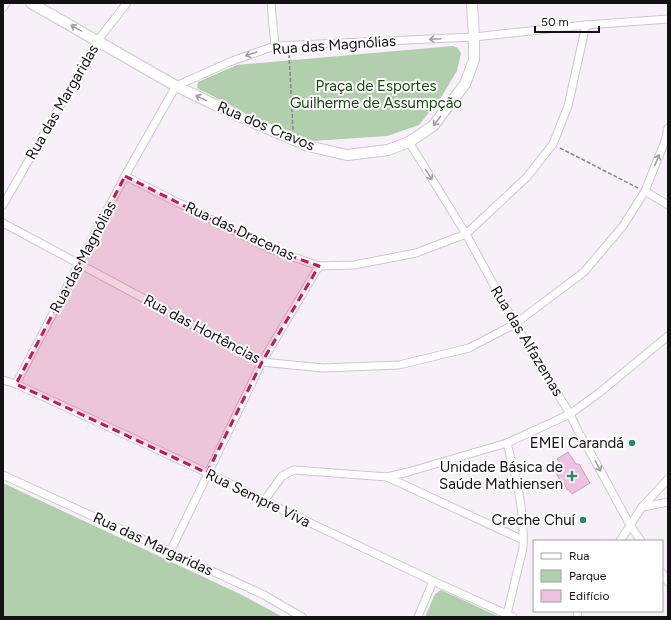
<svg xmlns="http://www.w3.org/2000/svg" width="671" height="620" viewBox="0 0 671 620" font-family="Figtree,sans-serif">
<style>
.green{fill:#b1cfac}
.building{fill:#efc0e3;stroke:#b5adb3}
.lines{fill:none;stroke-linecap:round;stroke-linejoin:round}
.street-casing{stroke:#cec7cf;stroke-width:9}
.secondary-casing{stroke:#cec7cf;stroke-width:12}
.path{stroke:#888388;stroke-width:1.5;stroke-dasharray:4 2;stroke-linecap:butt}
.street{stroke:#fff;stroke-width:7}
.secondary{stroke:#fff;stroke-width:10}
.oneway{stroke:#a1a0a1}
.marked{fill:#c2185b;fill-opacity:0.2;stroke:#c2185b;stroke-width:3;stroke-dasharray:8 5;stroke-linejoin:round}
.poi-dot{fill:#258b67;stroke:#fff;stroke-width:1.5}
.labels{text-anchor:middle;stroke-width:4;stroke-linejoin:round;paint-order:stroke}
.street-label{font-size:15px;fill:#131113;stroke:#fff}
.park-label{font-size:15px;fill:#16470e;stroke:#fff}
.poi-label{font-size:15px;fill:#131113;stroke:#fff;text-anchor:end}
</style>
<rect width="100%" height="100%" fill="#f7f0f8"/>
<!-- green -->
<g class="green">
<path d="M 453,46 L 458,48 L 461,53 L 457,71 L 440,99 L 419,125 L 387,136 L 313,141 L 283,132 L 197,88 L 198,82 L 237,65 Z"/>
<path d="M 3,483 L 242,595 L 283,617 L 3,617 Z"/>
<path d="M 441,590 L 500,617 L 425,617 L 435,594 Z"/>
</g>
<!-- building -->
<path class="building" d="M 568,452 L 576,464 L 579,464 L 590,483 L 572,494 L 569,490 L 567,490 L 564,483 L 562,483 L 553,468 L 562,465 L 557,459 Z"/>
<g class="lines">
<defs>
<g id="street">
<path d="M 271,3 L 275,46"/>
<path d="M 3,8 L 6,3"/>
<path d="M 409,142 L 466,234 L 515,324 L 570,414 L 579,433 L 594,459 L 630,525 L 641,541"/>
<path d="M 125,176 L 268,248 L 319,266 L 354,265 L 416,253 L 466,234 L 527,177 L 553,144 L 568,106 L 586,25"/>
<path d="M 645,191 L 668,205"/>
<path d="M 3,205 L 98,40 L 127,3"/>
<path d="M 3,223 L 262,362 L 323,368 L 399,365 L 469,348 L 515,324 L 584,272 L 623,226 L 645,191 L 665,141 L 668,128"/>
<path d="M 3,380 L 16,384 L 223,480 L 264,501 L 433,581 L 513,617"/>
<path d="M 16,384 L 125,176 L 176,86 L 232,61 L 275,46 L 474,37 L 586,25 L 668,19"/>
<path d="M 507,443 C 516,479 525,510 523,548 L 507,614"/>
<path d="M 3,475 L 264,595 L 302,617"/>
<path d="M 387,477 L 523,540"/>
<path d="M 264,501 L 282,476 L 294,470 L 387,477 L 408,472 L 507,443 L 570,414 L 599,393 L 668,336"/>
<path d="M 643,507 L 668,502"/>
<path d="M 620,541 L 642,507 L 668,479"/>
<path d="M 170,552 L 262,362 L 319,266"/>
<path d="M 662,573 L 668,582"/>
<path d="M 577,611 L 578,617"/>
<path d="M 418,617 L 433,581"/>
</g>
<path id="secondary" d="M 31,3 L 176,86 L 234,114 L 308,146 L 347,155 L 388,150 L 409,142 L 433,126 L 465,84 L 474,60 L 474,37 L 472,3"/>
</defs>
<!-- street casing -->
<use href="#street" class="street-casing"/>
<!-- secondary casing -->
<use href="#secondary" class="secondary-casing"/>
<!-- path -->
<g class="path">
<path d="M 289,54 L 293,130"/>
<path d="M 560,148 L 638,188"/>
</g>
<!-- street -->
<use href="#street" class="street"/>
<!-- secondary -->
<use href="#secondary" class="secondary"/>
</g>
<!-- one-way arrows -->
<defs><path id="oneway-shaft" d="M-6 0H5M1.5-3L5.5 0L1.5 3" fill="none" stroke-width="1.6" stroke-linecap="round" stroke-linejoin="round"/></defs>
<g class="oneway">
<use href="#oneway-shaft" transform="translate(76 28) rotate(-151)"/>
<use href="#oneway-shaft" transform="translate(435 39) rotate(177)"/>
<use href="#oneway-shaft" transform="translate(251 54) rotate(162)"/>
<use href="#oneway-shaft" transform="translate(201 98) rotate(-154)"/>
<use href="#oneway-shaft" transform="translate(437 121) rotate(128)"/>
<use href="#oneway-shaft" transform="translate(657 160) rotate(-68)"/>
<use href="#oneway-shaft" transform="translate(429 175) rotate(58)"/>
<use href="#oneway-shaft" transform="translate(598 466) rotate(62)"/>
</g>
<!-- marked area -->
<path class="marked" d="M 125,176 L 268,248 L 319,266 L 262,362 L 207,473 L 16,384 Z"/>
<!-- markers -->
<g class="poi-dot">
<circle cx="632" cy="443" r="4"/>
<path d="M570 470h4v4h4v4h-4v4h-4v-4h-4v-4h4z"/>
<circle cx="583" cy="520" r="4"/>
</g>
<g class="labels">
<!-- street labels -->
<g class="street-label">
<text transform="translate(334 45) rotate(-4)" y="5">Rua das Magnólias</text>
<text transform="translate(62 102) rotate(-60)" y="5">Rua das Margaridas</text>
<text transform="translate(266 126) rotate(23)" y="5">Rua dos Cravos</text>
<text transform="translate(240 231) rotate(25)" y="5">Rua das Dracenas</text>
<text transform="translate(83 257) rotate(-62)" y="5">Rua das Magnólias</text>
<text transform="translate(202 329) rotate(28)" y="5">Rua das Hortências</text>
<text transform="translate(527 341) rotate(59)" y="5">Rua das Alfazemas</text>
<text transform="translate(258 498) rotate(26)" y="5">Rua Sempre Viva</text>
<text transform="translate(153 544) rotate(25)" y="5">Rua das Margaridas</text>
</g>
<!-- park labels -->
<g class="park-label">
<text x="376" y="91">Praça de Esportes<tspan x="376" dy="17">Guilherme de Assumpção</tspan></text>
</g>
<!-- poi labels -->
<g class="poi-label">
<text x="624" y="448">EMEI Carandá</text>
<text x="563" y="472">Unidade Básica de<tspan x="563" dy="17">Saúde Mathiensen</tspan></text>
<text x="575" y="525">Creche Chuí</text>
</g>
</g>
<!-- border -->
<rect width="671" height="620" fill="none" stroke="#131113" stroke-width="8"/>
<!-- legend -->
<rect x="533" y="540" width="130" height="72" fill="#ffffff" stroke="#a1a0a1"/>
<rect x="541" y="553" width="20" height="6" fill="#ffffff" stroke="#a1a0a1"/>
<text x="569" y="560" font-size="12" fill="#131113">Rua</text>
<rect x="541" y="570" width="20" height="12" fill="#b1cfac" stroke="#a1a0a1"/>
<text x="569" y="580" font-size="12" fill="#131113">Parque</text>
<rect x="541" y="590" width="20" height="12" fill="#efc0e3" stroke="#a1a0a1"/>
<text x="569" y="600" font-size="12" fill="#131113">Edifício</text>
<!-- scale -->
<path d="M535 26v6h64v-6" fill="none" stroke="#131113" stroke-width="2"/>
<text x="541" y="26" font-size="12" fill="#131113" stroke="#ffffff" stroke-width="3" paint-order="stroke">50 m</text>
</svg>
